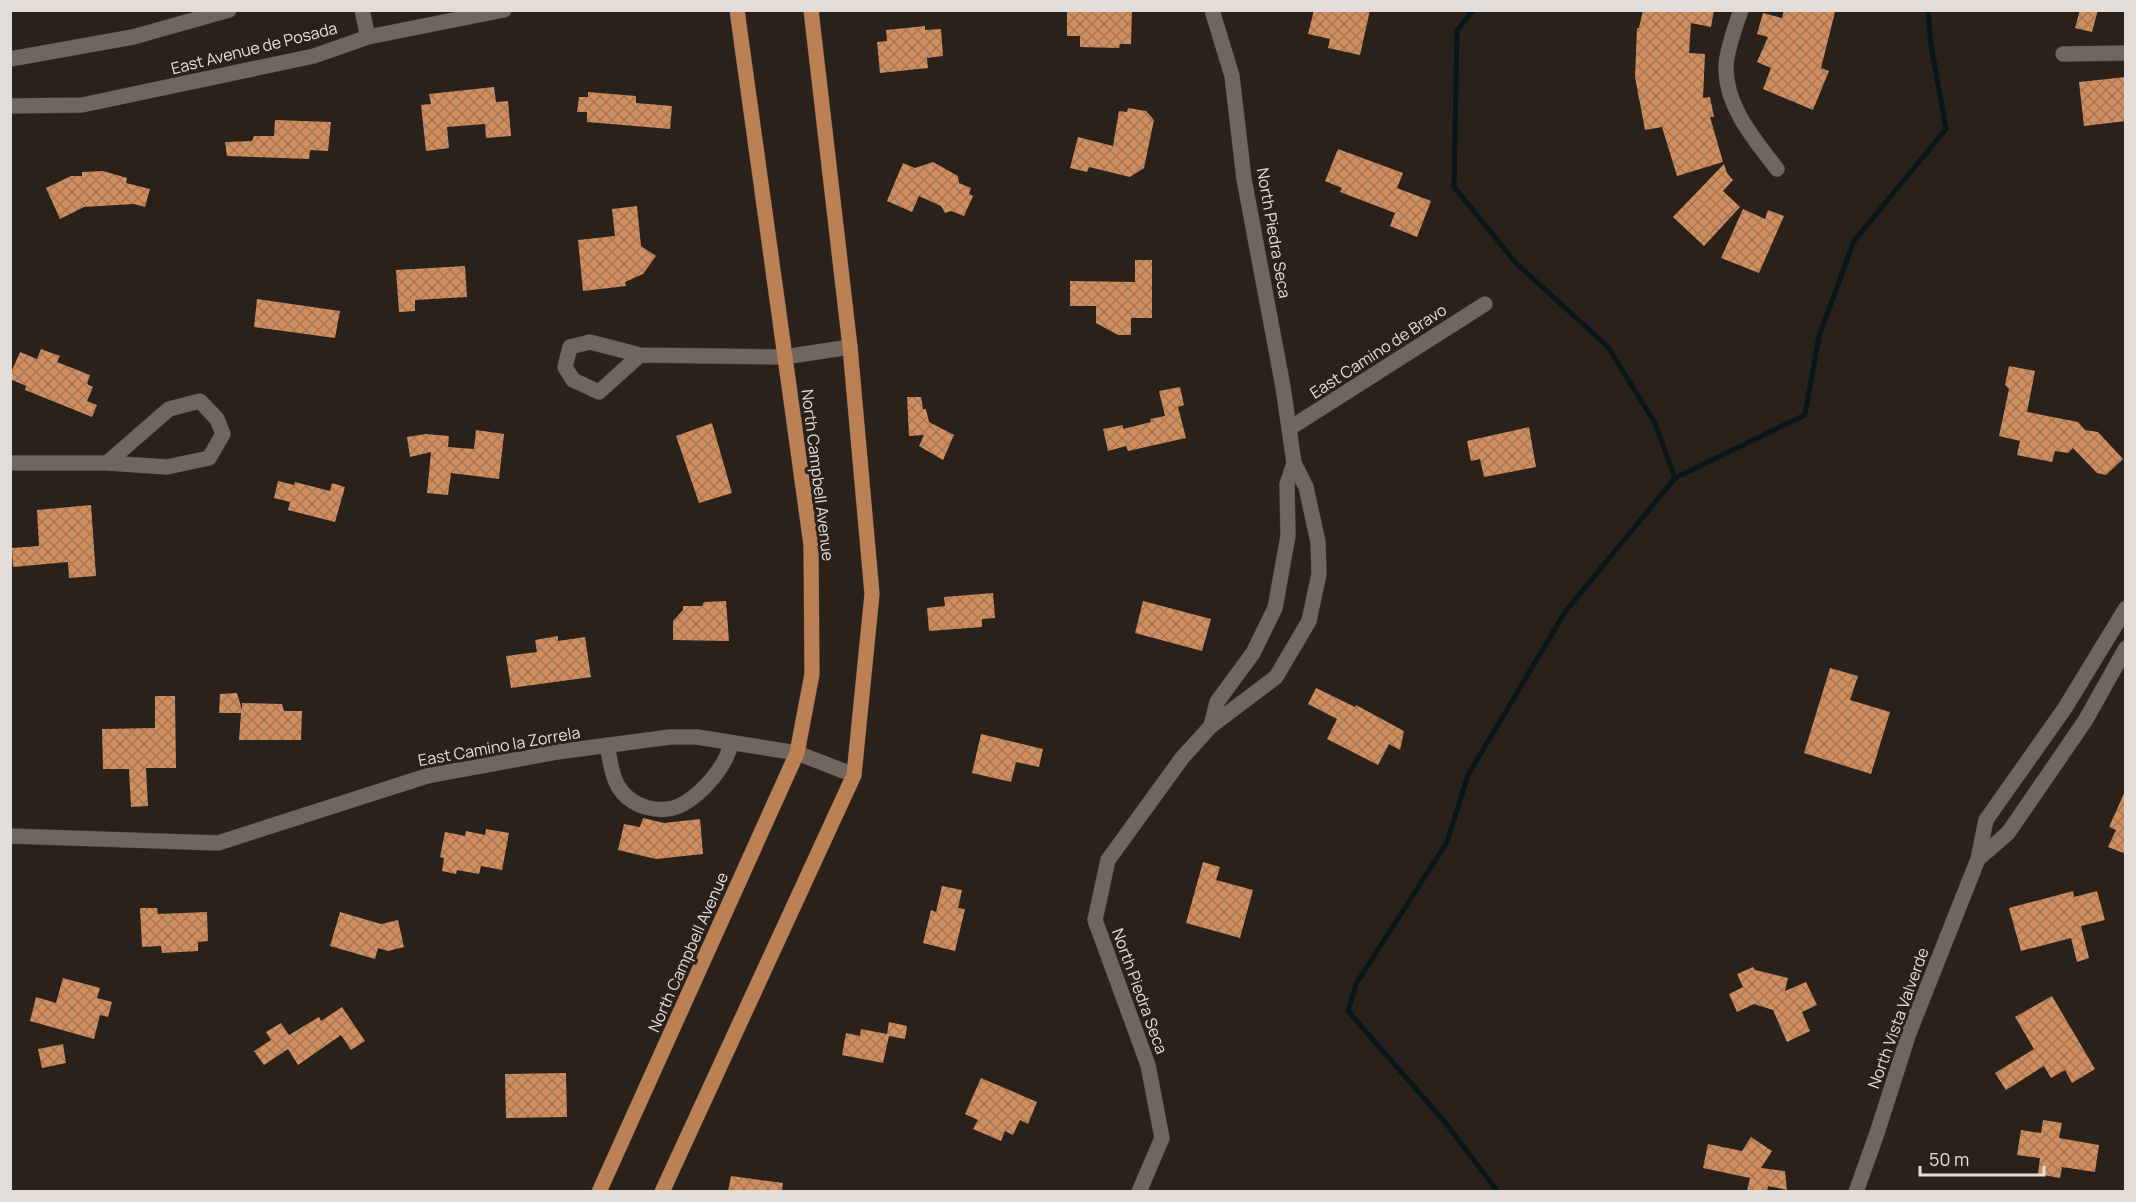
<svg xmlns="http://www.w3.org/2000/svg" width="2136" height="1202" viewBox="0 0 2136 1202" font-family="Manrope,sans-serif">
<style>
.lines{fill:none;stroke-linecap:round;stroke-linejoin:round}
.stream{stroke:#081519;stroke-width:5}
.building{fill:url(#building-cross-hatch)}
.minor-casing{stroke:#453d39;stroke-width:16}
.major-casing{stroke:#453d39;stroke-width:16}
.minor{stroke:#71665e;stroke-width:15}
.major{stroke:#bb8054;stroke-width:15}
.labels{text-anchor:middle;stroke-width:6;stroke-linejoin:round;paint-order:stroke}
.street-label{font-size:16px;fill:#e3ddd9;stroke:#2a211b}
</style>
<defs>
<pattern id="building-cross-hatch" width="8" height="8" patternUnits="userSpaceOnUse" patternTransform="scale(1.5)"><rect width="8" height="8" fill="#d08e5f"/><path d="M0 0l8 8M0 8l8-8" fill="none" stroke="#a67756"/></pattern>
</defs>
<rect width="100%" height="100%" fill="#2a211b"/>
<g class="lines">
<!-- stream -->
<g class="stream">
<path d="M 1473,10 L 1457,31 L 1454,187 L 1516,263 L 1608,347 L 1655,423 L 1675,478 L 1565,612 L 1468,775 L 1447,842 L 1356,984 L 1348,1011 L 1444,1121 L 1498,1192"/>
<path d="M 1675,478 L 1805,415 L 1819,336 L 1854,241 L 1946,129 L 1931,45 L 1928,10"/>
</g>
</g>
<!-- building -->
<g class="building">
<path d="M 1067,10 L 1132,10 L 1131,44 L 1120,44 L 1119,48 L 1080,47 L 1080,36 L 1067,36 Z"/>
<path d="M 1314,10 L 1370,10 L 1360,55 L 1328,48 L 1330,39 L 1308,34 Z"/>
<path d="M 1643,10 L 1714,10 L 1711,27 L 1691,23 L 1689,53 L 1705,54 L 1703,98 L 1710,97 L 1714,117 L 1710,117 L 1723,162 L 1677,176 L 1662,127 L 1645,130 L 1635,77 L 1637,28 L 1639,28 Z"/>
<path d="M 1784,10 L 1828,10 L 1835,12 L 1821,68 L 1829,71 L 1813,110 L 1763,89 L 1771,68 L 1757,62 L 1768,37 L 1757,34 L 1763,13 L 1782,18 Z"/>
<path d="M 2080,10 L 2098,10 L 2092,32 L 2075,28 Z"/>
<path d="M 925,26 L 925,30 L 941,29 L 943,56 L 927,58 L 928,68 L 880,73 L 877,42 L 887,41 L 886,30 Z"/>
<path d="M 2126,77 L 2126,121 L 2084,126 L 2079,82 Z"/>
<path d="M 494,87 L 496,102 L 508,101 L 511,136 L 486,138 L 485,124 L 447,127 L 449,148 L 426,151 L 421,105 L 431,104 L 429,94 Z"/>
<path d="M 588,92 L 636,96 L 636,103 L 672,106 L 670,129 L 587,122 L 587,112 L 577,112 L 579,97 L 588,97 Z"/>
<path d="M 1128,108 L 1146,111 L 1154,120 L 1144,168 L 1130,177 L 1089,167 L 1087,172 L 1070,168 L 1078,137 L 1113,146 L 1119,111 L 1127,112 Z"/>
<path d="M 275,120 L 331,122 L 328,151 L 310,150 L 309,159 L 227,156 L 225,142 L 252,141 L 254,136 L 274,136 Z"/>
<path d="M 1338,149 L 1403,173 L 1397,188 L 1431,201 L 1417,237 L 1390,226 L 1395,213 L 1340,192 L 1342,188 L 1325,181 Z"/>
<path d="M 933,162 L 958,176 L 959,183 L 971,188 L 969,194 L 973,196 L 964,216 L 951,211 L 945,213 L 941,206 L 919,196 L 912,212 L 887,201 L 903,163 L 915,168 Z"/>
<path d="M 1724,164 L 1727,173 L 1733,180 L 1723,191 L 1740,207 L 1704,246 L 1673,217 Z"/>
<path d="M 103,171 L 127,178 L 126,183 L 150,189 L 145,207 L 134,204 L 84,207 L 60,219 L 46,188 L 71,176 L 82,176 L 82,172 Z"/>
<path d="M 637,206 L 641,246 L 656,256 L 643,274 L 625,282 L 626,286 L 583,291 L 578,240 L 615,236 L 612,209 Z"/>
<path d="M 1743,209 L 1765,219 L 1768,210 L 1784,216 L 1759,273 L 1721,258 Z"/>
<path d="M 1135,260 L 1152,260 L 1152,318 L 1131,318 L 1131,335 L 1118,335 L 1096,323 L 1096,306 L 1070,306 L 1070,281 L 1135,282 Z"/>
<path d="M 465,266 L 467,297 L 415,300 L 415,311 L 399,312 L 396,270 Z"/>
<path d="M 257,299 L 340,311 L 335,338 L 254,327 Z"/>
<path d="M 41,349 L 60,356 L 57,362 L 90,375 L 87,384 L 93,387 L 87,401 L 97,405 L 92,417 L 25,390 L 26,386 L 10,379 L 10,375 L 20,352 L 37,359 Z"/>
<path d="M 2009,366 L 2035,371 L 2027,412 L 2078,422 L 2085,430 L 2098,432 L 2123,459 L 2106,475 L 2097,473 L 2073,448 L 2068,453 L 2055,451 L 2052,462 L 2017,455 L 2020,441 L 1999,436 L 2009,389 L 2005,385 Z"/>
<path d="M 1180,387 L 1184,405 L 1178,407 L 1186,438 L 1128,451 L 1126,446 L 1108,451 L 1103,429 L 1123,425 L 1123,429 L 1151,422 L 1150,419 L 1165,416 L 1159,391 Z"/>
<path d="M 907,397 L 921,397 L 923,409 L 926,409 L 929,422 L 954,435 L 943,460 L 919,446 L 924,435 L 909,436 Z"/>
<path d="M 712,423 L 732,493 L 699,503 L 676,436 Z"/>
<path d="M 1529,427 L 1536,467 L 1484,477 L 1480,459 L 1471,461 L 1467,441 Z"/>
<path d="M 476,430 L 504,434 L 499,479 L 451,473 L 448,495 L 427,493 L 431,452 L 410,457 L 407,437 L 426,434 L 449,436 L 448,447 L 474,449 Z"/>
<path d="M 278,481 L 294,485 L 295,482 L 330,491 L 332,483 L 345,487 L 335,522 L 288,510 L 290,502 L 274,498 Z"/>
<path d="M 91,505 L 96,576 L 69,578 L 68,562 L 13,567 L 12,548 L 39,546 L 37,510 Z"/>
<path d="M 993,593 L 995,618 L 982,619 L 982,627 L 929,631 L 927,608 L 945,606 L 944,597 Z"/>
<path d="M 726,601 L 729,641 L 673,640 L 673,621 L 683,610 L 683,606 L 702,606 L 704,602 Z"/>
<path d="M 1143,601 L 1211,619 L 1202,651 L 1135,633 Z"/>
<path d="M 558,636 L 558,641 L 585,637 L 591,677 L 511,688 L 506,656 L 537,652 L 535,640 Z"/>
<path d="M 1830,668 L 1858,676 L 1850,700 L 1890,712 L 1871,774 L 1804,753 Z"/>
<path d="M 1316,688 L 1355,707 L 1356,705 L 1404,731 L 1400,750 L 1389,744 L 1378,765 L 1327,739 L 1337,719 L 1308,704 Z"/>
<path d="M 237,693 L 242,710 L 242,703 L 282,704 L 284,711 L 302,711 L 301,740 L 239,740 L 241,713 L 219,713 L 220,694 Z"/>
<path d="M 155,696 L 175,696 L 176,768 L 146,768 L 148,806 L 131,807 L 129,769 L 103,769 L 102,729 L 155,728 Z"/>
<path d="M 981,734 L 1043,749 L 1039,767 L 1016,762 L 1011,782 L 972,773 Z"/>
<path d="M 2126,789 L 2126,854 L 2108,847 L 2116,830 L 2109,827 Z"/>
<path d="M 643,818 L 664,823 L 700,819 L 703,854 L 656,859 L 618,850 L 624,824 L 640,827 Z"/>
<path d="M 486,829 L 509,833 L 502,870 L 481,866 L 479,874 L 457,870 L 456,874 L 442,871 L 444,858 L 440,857 L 445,832 L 465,836 L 466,831 L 485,835 Z"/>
<path d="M 1203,862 L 1220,867 L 1216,880 L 1253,890 L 1240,938 L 1186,923 Z"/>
<path d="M 942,886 L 962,890 L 958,908 L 965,909 L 955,951 L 923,943 L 931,910 L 936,912 Z"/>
<path d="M 2073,891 L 2074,897 L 2097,891 L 2105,920 L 2081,926 L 2089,958 L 2077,962 L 2071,938 L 2021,951 L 2009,908 Z"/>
<path d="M 140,908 L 157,908 L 158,914 L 207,912 L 208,941 L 198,942 L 198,951 L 162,953 L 161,946 L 142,947 Z"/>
<path d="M 340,912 L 381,924 L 398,920 L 404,947 L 388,951 L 378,948 L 375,959 L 330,946 Z"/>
<path d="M 1753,967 L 1755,970 L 1788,978 L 1785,991 L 1806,982 L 1817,1005 L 1802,1012 L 1810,1031 L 1787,1042 L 1773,1010 L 1754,1004 L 1737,1012 L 1729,994 L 1743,987 L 1737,974 Z"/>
<path d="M 63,978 L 100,988 L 97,998 L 112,1002 L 108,1017 L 100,1015 L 94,1039 L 30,1021 L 36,997 L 56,1003 Z"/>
<path d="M 2052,996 L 2095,1069 L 2072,1083 L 2065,1070 L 2051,1078 L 2044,1066 L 2006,1090 L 1995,1073 L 2034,1049 L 2015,1017 Z"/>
<path d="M 342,1007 L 365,1041 L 351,1050 L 341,1035 L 298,1065 L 288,1049 L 264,1065 L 254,1051 L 271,1040 L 266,1032 L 281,1023 L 289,1035 L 319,1017 L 321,1021 Z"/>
<path d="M 889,1022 L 907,1026 L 905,1039 L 889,1036 L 883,1063 L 842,1055 L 846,1033 L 860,1036 L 861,1029 L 887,1034 Z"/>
<path d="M 63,1044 L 66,1063 L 42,1068 L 38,1049 Z"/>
<path d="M 566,1073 L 567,1117 L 506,1118 L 505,1074 Z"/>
<path d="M 981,1078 L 1037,1102 L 1028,1124 L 1020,1120 L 1013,1135 L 1005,1131 L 1001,1141 L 973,1129 L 978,1120 L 965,1114 Z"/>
<path d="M 2043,1120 L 2062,1123 L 2059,1138 L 2099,1145 L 2095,1172 L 2062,1167 L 2060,1178 L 2038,1174 L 2040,1158 L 2017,1155 L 2021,1130 L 2041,1133 Z"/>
<path d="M 1751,1137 L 1772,1151 L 1761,1168 L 1785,1171 L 1787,1190 L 1768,1186 L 1767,1191 L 1747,1191 L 1750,1178 L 1703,1168 L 1708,1144 L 1742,1151 Z"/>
<path d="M 731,1176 L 783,1183 L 782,1191 L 728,1191 Z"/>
</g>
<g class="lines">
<defs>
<g id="minor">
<path d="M 362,10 L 368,37"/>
<path d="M 1741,10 C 1736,24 1725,56 1726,70 C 1727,108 1754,139 1777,169"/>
<path d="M 2063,54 L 2126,53"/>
<path d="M 10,59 L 133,37 L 229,10"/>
<path d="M 10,106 L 82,105 L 314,56 L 368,37 L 504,10"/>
<path d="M 640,355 L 599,392 L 573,380 L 565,367 L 570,347 L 590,342 L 640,355 L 784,357 L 850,347"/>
<path d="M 1290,428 L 1485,304"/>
<path d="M 10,463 L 107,463 L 167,467 L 209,458 L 223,434 L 217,419 L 200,401 L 169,409 L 107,463"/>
<path d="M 1211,726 L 1217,702 L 1253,653 L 1275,608 L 1288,536 L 1287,484 L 1294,463"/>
<path d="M 607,745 C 610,759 611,774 618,786 C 630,807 661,816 683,804 C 703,793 727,765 731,743"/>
<path d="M 10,836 L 218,843 L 427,776 L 557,752 L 670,737 L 697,737 L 797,753 L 854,775"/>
<path d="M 1978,859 L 2008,833 L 2085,721 L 2126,648"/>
<path d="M 1139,1192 L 1162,1138 L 1148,1065 L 1095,920 L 1108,860 L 1182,758 L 1211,726 L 1276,677 L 1309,621 L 1319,574 L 1318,542 L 1306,487 L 1294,463 L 1283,387 L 1244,179 L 1232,76 L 1212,10"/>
<path d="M 1856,1192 L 1877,1133 L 1909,1033 L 1978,859 L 1986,820 L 2065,708 L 2126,608"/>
</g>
<g id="major">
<path d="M 599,1192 L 797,753 L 812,674 L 811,545 L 737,10"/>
<path d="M 662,1192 L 854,775 L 872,594 L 850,347 L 811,10"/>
</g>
</defs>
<!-- minor casing -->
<use href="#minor" class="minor-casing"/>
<!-- major casing -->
<use href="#major" class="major-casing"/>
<!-- minor -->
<use href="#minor" class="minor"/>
<!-- major -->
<use href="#major" class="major"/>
</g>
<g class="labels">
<!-- street labels -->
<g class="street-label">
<text transform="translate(254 48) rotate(-14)" y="6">East Avenue de Posada</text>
<text transform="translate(1274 233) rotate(80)" y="6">North Piedra Seca</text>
<text transform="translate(1378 351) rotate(-33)" y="6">East Camino de Bravo</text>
<text transform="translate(818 475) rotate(83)" y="6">North Campbell Avenue</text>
<text transform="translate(499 746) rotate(-10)" y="6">East Camino la Zorrela</text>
<text transform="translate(688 952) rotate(-66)" y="6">North Campbell Avenue</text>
<text transform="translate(1140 991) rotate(70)" y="6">North Piedra Seca</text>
<text transform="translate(1898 1018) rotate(-70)" y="6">North Vista Valverde</text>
</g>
</g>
<!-- border -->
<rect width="2136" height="1202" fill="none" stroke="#e3ddd9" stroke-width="24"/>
<!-- scale -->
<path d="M1920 1166v9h124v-9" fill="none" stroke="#e3ddd9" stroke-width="3"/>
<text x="1929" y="1166" font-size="18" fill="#e3ddd9" stroke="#2a211b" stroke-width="4.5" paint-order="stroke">50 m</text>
</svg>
